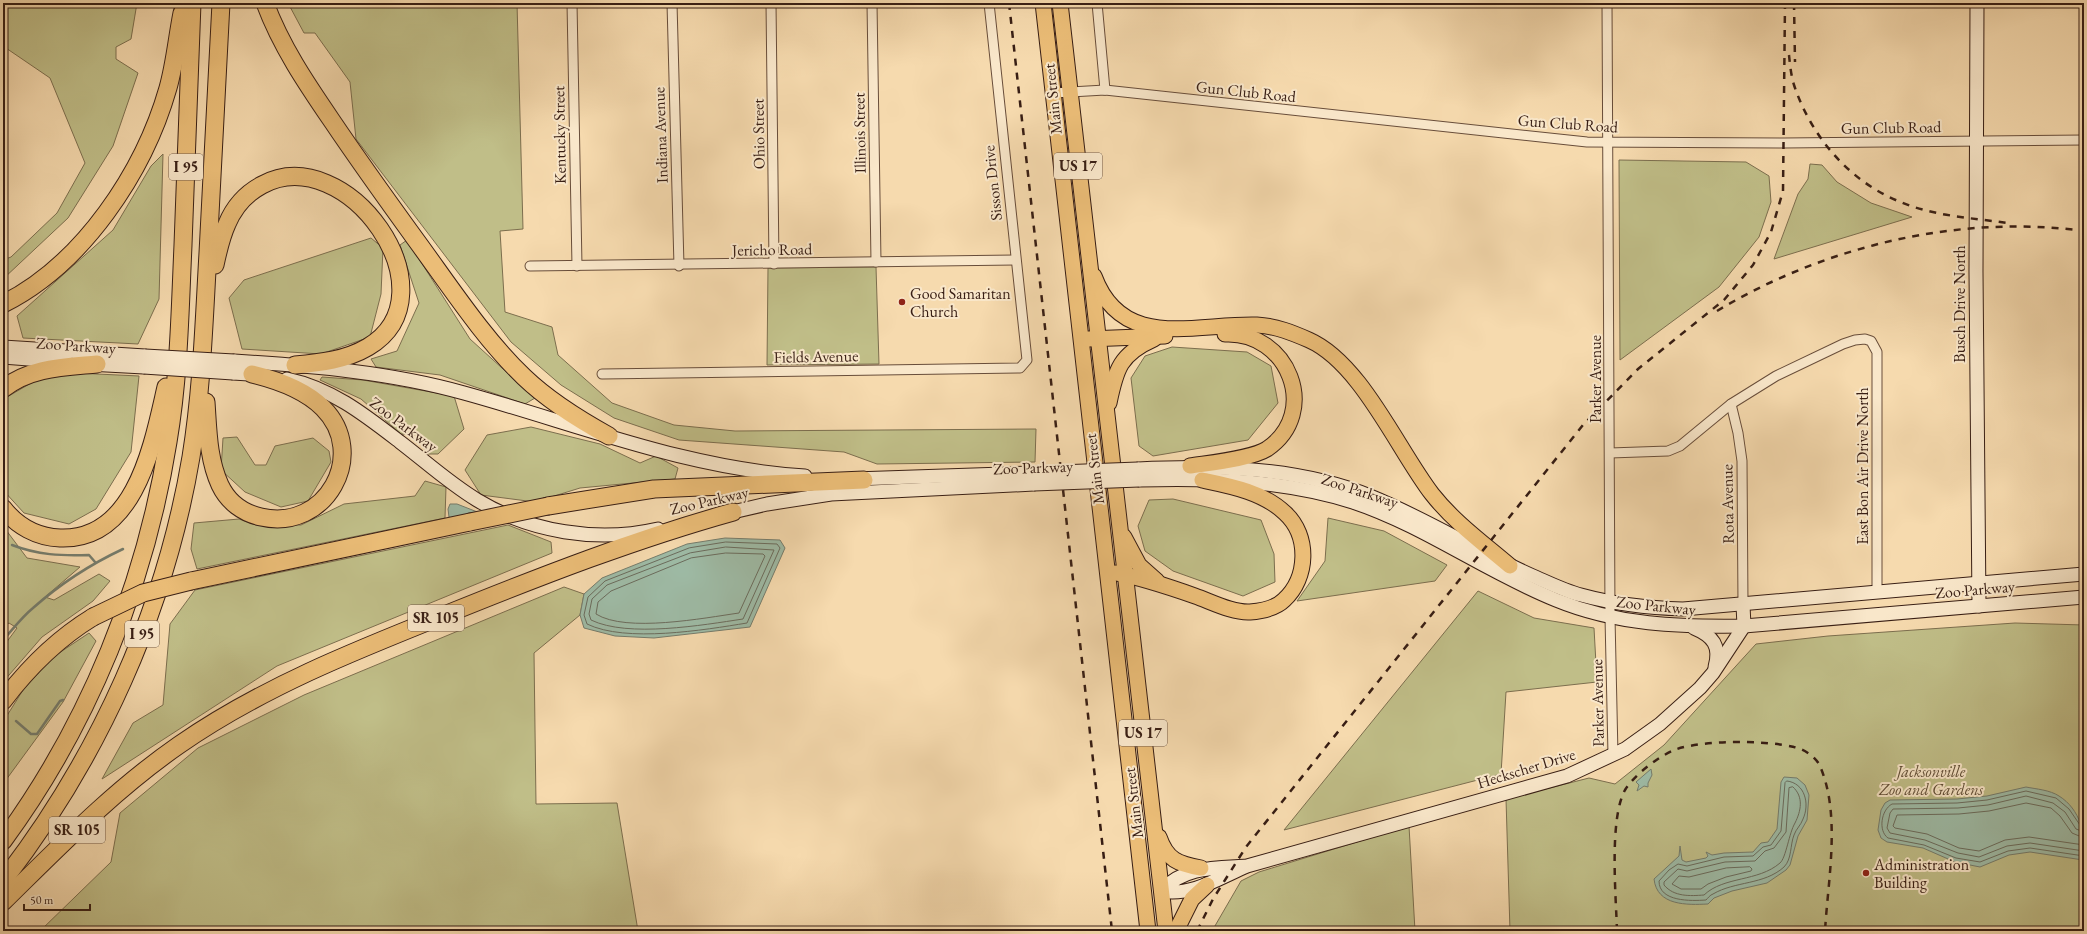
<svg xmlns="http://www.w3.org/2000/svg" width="2087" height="934" viewBox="0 0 2087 934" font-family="'EB Garamond',serif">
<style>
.green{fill:#c0be88;stroke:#7c6e4e}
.water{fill:#9ebba6;stroke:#757c6c}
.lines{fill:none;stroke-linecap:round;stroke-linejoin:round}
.shore{stroke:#6b6c5d;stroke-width:1}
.stream{stroke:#757c6c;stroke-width:2.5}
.street-casing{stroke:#684d3a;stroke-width:11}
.secondary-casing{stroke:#381e14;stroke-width:15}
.primary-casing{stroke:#381e14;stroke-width:17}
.highway-casing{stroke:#381e14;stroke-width:19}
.street{stroke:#f9e7ca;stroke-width:9}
.secondary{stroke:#f9e7ca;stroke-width:13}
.primary{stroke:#ebbd77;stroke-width:15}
.highway{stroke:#ebbd77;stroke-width:17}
.rail{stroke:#381e14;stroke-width:2.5;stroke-dasharray:7 7;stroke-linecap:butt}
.secondary-bridge-casing{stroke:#381e14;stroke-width:15;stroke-linecap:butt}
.highway-bridge-casing{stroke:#381e14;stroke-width:19;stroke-linecap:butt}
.secondary-bridge{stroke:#f9e7ca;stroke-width:13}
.highway-bridge{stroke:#ebbd77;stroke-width:17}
.poi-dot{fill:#8f2418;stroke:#f9e7ca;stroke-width:1.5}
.labels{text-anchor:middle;stroke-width:4;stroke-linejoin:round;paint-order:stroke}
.shield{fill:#f9e7ca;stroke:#725a4b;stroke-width:1}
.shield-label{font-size:15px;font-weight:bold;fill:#381e14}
.street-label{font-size:16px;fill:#381e14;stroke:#f9e7ca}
.poi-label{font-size:16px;fill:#381e14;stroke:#f9e7ca;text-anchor:start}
.park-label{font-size:16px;font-style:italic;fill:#614e37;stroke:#f9e7ca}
</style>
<rect width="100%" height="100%" fill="#f6daae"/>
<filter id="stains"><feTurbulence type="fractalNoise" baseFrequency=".005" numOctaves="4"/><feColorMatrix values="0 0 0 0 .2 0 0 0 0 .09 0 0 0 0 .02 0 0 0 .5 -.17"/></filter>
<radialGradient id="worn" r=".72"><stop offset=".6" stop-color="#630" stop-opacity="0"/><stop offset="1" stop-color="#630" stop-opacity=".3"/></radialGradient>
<!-- green -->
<g class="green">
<path d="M 3,3 L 137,3 L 131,39 L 116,47 L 116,59 L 138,73 L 113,146 L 68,218 L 3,279 L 3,260 L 11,257 L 57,213 L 85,163 L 50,78 L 3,46 Z"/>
<path d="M 288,3 L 517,3 L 523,229 L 500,231 L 505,312 L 552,327 L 558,355 L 612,403 L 674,425 L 735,431 L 1036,429 L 1035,462 L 877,464 L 844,452 L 679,440 L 614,418 L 561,385 L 511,342 L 356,139 L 350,82 L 315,33 L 304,33 Z"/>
<path d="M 163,154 L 159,299 L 138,344 L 23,338 L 17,316 L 113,230 L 151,166 Z"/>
<path d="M 1619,160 L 1746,162 L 1769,176 L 1771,202 L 1759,237 L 1719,287 L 1620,360 Z"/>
<path d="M 1810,164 L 1822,165 L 1837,182 L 1871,203 L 1912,217 L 1774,259 L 1798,194 L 1808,179 Z"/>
<path d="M 371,238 L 383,248 L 381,294 L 370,337 L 321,354 L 242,349 L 229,298 L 244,280 Z"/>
<path d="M 407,240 L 470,339 L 535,398 L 525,404 L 440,375 L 376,367 L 371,359 L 397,351 L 419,303 L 400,245 Z"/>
<path d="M 876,267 L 879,364 L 767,365 L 768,268 Z"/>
<path d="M 1172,347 L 1247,352 L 1271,366 L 1278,403 L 1248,440 L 1153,456 L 1139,446 L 1131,378 L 1145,356 Z"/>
<path d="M 76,373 L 139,376 L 131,452 L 96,509 L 69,524 L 24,513 L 3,490 L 3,408 L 7,397 L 38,379 Z"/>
<path d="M 322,377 L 363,380 L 454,396 L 464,429 L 438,454 L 427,454 L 419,435 L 401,434 L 361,399 L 320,380 Z"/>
<path d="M 531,427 L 600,444 L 640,463 L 656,456 L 678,468 L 675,479 L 580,488 L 535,502 L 481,495 L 465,470 L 487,435 Z"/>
<path d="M 237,437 L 255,465 L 266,465 L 275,446 L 313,438 L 329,451 L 331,462 L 308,501 L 281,507 L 245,492 L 221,470 L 223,438 Z"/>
<path d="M 425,481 L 446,487 L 445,518 L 197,569 L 191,549 L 194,523 L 239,519 L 256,525 L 301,525 L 344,504 L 415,496 Z"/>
<path d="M 1173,499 L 1261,520 L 1274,554 L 1275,582 L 1243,596 L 1173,571 L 1145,551 L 1138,526 L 1149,500 Z"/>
<path d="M 1328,518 L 1384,531 L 1447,565 L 1435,581 L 1297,601 L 1325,561 Z"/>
<path d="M 508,525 L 551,542 L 552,553 L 277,666 L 102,779 L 133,723 L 163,705 L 170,624 L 195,590 Z"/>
<path d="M 3,526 L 27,558 L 80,567 L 45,597 L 54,600 L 99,574 L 110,581 L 93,601 L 42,637 L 3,682 L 3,647 L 17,628 L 9,623 L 3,627 Z"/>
<path d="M 564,587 L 584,594 L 580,615 L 534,653 L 536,804 L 617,803 L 638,931 L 40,931 L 111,862 L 120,813 L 198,748 L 304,695 Z"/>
<path d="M 1478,591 L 1534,618 L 1594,628 L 1597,682 L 1506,692 L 1501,774 L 1284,830 Z"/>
<path d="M 2015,623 L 2084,625 L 2084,931 L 1510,931 L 1506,799 L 1589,778 L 1615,784 L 1664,745 L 1756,644 L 1828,636 Z"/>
<path d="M 89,633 L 96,641 L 63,702 L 3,784 L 3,722 L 23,690 L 53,657 Z"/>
<path d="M 1409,826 L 1415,931 L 1212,931 L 1241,881 L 1259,872 Z"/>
</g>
<!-- water -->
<g class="water">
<path d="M 450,504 L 457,504 L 480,513 L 452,519 L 449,517 L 448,509 Z"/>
<path d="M 725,538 L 780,540 L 785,548 L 750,627 L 654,638 L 615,636 L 584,628 L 580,615 L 584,594 L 602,578 L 687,544 Z"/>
<path d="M 1651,769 L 1652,775 L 1648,783 L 1648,787 L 1644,786 L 1637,791 L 1639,785 L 1636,782 Z"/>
<path d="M 1784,777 L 1797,778 L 1805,785 L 1809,795 L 1807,820 L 1798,836 L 1790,865 L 1786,870 L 1767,883 L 1732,891 L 1714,898 L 1708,904 C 1687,905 1657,906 1654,879 L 1679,856 L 1680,846 L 1682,860 L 1686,862 L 1706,858 L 1708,856 L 1706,852 L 1712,855 L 1724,853 L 1753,852 L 1761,843 L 1768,842 L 1777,829 L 1781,782 Z"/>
<path d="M 2026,787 C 2036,789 2050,790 2059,796 C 2080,809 2087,835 2083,860 L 2030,852 L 2009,855 L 1980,867 L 1955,862 L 1923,848 L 1887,842 L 1881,838 L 1878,830 L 1881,810 L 1885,803 L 1890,800 L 1957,799 L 1987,796 Z"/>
</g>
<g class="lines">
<!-- shore -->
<g class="shore">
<path d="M 726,542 L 777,544 L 780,548 L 747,623 C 704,630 626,643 587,624 L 584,615 L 588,597 L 605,581 L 689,548 Z"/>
<path d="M 726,547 L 774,550 L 743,619 C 703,625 628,638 591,620 L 589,614 L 592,599 L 607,585 L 690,553 Z"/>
<path d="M 726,553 L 763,554 L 765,556 L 739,613 C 704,618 626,633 596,614 L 598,602 L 611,591 L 691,558 Z"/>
<path d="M 1787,781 C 1805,783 1810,804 1803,819 C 1801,825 1796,829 1794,835 C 1790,845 1792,859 1784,867 C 1764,885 1735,881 1713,894 C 1710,895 1708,898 1706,900 C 1691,901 1659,902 1659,881 L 1669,870 L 1678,864 L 1687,866 L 1724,857 L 1753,856 L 1763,847 L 1771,845 L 1781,831 L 1785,783 Z"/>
<path d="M 1793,787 C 1804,797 1801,811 1795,823 C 1789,833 1786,858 1780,863 C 1758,882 1724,876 1704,895 C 1690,896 1674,897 1664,885 L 1664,882 L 1678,869 L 1687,871 L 1725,862 L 1755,861 L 1765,851 L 1774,848 L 1786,832 L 1789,788 Z"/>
<path d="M 2084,827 L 2080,825 L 2069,809 L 2056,798 L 2026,791 L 1987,800 L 1957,803 L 1892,804 C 1881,810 1878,831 1888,838 L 1924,845 L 1956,858 L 1980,862 L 2008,851 L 2030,848 L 2084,856"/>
<path d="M 2084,832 L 2076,829 L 2065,812 L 2053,803 L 2026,796 L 1988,805 L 1958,808 L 1893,809 L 1890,813 L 1887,828 L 1890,833 L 1925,840 L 1958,853 L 1979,857 L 2007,846 L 2030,843 L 2084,851"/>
<path d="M 2084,838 L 2072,833 L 2060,816 L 2051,808 L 2026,803 L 1989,811 L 1959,814 L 1897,815 L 1893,826 L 1895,828 L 1927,834 L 1959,848 L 1979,851 L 2005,840 L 2029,837 L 2084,845"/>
<path d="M 1750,867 L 1752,869 L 1751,871 L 1726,877 L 1708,884 L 1701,889 L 1681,889 L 1672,884 L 1679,876 L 1689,877 L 1726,868 Z"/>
</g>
<!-- stream -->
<g class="stream">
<path d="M 12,545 C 38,555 61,556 89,555 L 95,562"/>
<path d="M 3,640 C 13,629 22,617 33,608 C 60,584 91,564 123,549"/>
<path d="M 16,721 L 31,734 L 37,734 L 60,701 L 63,700"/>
</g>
<defs>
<g id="street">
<path d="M 572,3 L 577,266"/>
<path d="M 672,3 L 679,266"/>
<path d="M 771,3 L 774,264"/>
<path d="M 872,3 L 876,262"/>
<path d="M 1097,3 L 1105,90"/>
<path d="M 1607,3 L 1610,617 L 1613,755"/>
<path d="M 1053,93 L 1105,90 L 1587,142 L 1784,143 L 2084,140"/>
<path d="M 530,266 L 1015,260"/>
<path d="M 602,374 L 1020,368 L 1027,360 L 989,3"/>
<path d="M 1731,404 L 1738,433 L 1742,461 L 1743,605"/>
<path d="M 1610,453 L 1668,451 L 1680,446 L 1731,404 L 1776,376 L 1843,344 L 1855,340 L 1865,339 L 1871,341 L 1877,352 L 1877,593"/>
</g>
<g id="secondary">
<path d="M 1977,3 L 1976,272 L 1979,606"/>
<path d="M 3,347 L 145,356"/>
<path d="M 3,357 L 67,362"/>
<path d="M 234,361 C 312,366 389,372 464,393 C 577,424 687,469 805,476"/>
<path d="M 88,364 L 144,367"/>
<path d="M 233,373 L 262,375"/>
<path d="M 287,379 C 331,388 365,415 400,442 C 425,461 449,483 477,500 C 530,532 597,543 658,529"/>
<path d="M 1138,469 C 1214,465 1298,467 1370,496 C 1427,519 1478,552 1533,576 C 1549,583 1565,591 1581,595 C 1614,604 1649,608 1683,609 L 2084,574"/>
<path d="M 854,479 L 1032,473"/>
<path d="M 1139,480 C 1210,478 1284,480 1353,502 C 1425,526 1486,572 1556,600 C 1617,625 1679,627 1744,626 L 2084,597"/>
<path d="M 724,514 L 767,504 L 831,494 L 1034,484"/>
<path d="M 1694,628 C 1713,636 1721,646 1715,667"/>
<path d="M 1247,866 C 1216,868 1184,866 1161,891 C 1191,897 1221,877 1247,866 L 1567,776 L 1625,749 L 1660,724 L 1700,688 L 1713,673 L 1744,626 L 1743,605"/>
</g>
<g id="primary">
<path d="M 1043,3 L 1148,931"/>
<path d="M 1060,3 L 1166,931"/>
<path d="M 1094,276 C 1122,352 1195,323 1257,325 C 1276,326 1293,333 1309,340 C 1361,363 1398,450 1432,494 C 1454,522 1483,543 1510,566"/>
<path d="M 1088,339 L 1165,336"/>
<path d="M 1109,403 C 1116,369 1120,354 1154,339"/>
<path d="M 1190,466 C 1209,463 1251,459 1267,449 C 1321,412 1288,331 1225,334"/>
<path d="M 1124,537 L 1139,565 L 1157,581"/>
<path d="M 1116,573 C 1143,578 1169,587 1195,596 C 1212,602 1233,613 1250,612 C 1262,611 1276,608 1284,600 C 1308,578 1310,536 1285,513 C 1263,492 1231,486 1202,480"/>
<path d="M 1159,837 C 1167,860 1178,864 1201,868"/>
<path d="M 1176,931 L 1192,899 L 1207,885"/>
</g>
<g id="highway">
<path d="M 265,3 C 281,46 306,83 332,121 C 359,161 387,200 416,240 C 449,285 484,339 524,377 C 549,401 578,419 609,436"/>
<path d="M 215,265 C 218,251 221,237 227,224 C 234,207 245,194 262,185 C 346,139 457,294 368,347 C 346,360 320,363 295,365"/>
<path d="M 3,304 C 83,264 144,172 168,88 C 175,63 177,38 182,13"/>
<path d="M 3,389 C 30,367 65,367 97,364"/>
<path d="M 206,402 C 208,430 208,459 220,485 C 228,502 243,513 261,517 C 326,532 369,454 323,408 C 304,389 277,380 252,374"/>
<path d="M 548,506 L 654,489 L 864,480"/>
<path d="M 3,508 C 17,526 37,537 60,538 C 136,541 153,443 166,387"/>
<path d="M 191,581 L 470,522"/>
<path d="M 3,701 C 28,668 57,639 93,617"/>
<path d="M 3,841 C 89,724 145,585 168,442 C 179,377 180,311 183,245 C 186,164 189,84 192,3"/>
<path d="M 3,881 C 99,757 165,611 191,457 C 202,389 204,321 208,253 C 212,170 217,86 221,3"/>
<path d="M 3,902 C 59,847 114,790 179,745 C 261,688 354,651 447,614 C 541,576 636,539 733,512"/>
</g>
</defs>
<!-- street casing -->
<use href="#street" class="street-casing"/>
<!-- secondary casing -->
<use href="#secondary" class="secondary-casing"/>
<!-- primary casing -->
<use href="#primary" class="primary-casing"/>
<!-- highway casing -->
<use href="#highway" class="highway-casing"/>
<!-- street -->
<use href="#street" class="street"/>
<!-- secondary -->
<use href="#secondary" class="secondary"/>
<!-- primary -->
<use href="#primary" class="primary"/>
<!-- highway -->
<use href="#highway" class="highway"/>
<!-- rail -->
<g class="rail">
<path d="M 1009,3 L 1112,931"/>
<path d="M 1794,3 L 1795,62"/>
<path d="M 1789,55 C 1790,65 1791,75 1794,85 C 1811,136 1848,180 1898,201 C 1932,216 1972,218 2008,223"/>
<path d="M 1717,311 C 1825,246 1959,214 2084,231"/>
<path d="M 1197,931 L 1213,899 L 1246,847 L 1583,425 L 1638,369 L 1724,300 L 1753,265 L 1771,232 L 1783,191 L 1785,3"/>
<path d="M 1617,931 C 1616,896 1609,819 1625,790 C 1634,775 1660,755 1677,749 C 1705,740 1765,740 1794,747 C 1804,749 1816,757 1820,766 C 1841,815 1828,879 1825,931"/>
</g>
<defs>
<g id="secondary-bridge">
<path d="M 145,356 L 234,361"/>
<path d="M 144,367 L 233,373"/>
<path d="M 1032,473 L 1138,469"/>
<path d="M 1034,484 L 1139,480"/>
</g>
<g id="highway-bridge">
<path d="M 470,522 L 548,506"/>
<path d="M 93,617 L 143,593 L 191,581"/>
</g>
</defs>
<!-- secondary-bridge casing -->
<use href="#secondary-bridge" class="secondary-bridge-casing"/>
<!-- highway-bridge casing -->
<use href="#highway-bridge" class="highway-bridge-casing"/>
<!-- secondary-bridge -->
<use href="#secondary-bridge" class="secondary-bridge"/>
<!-- highway-bridge -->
<use href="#highway-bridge" class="highway-bridge"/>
</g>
<!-- markers -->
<g class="poi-dot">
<circle cx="902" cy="302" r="4"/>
<circle cx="1866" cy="873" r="4"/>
</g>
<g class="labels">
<!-- shield labels -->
<g class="shield">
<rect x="1054" y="153" width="48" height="26" rx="3"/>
<rect x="169" y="154" width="34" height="26" rx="3"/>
<rect x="408" y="605" width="56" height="26" rx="3"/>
<rect x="125" y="621" width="34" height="26" rx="3"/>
<rect x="1119" y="720" width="48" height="26" rx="3"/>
<rect x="49" y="817" width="56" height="26" rx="3"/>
</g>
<g class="shield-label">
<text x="1078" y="171">US 17</text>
<text x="186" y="172">I 95</text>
<text x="436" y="623">SR 105</text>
<text x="142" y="639">I 95</text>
<text x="1143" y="738">US 17</text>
<text x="77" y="835">SR 105</text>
</g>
<!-- street labels -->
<g class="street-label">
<text transform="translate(1246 91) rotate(6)" y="6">Gun Club Road</text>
<text transform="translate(1052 99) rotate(-96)" y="6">Main Street</text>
<text transform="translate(1568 123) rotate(4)" y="6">Gun Club Road</text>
<text transform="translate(1891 127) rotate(-1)" y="6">Gun Club Road</text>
<text transform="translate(859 133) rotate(-91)" y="6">Illinois Street</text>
<text transform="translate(758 134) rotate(-91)" y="6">Ohio Street</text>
<text transform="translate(559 135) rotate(-91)" y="6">Kentucky Street</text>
<text transform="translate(660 135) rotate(-92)" y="6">Indiana Avenue</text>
<text transform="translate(992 183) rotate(-96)" y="6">Sisson Drive</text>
<text transform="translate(772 249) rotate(-1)" y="6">Jericho Road</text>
<text transform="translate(1959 304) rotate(-90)" y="6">Busch Drive North</text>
<text transform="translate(76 345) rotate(4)" y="6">Zoo Parkway</text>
<text transform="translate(816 356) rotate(-1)" y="6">Fields Avenue</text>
<text transform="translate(1595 379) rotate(-90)" y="6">Parker Avenue</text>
<text transform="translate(404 424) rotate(37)" y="6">Zoo Parkway</text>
<text transform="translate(1862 466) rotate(-90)" y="6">East Bon Air Drive North</text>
<text transform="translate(1033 467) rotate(-2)" y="6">Zoo Parkway</text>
<text transform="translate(1094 469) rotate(-97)" y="6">Main Street</text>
<text transform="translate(1360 490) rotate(18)" y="6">Zoo Parkway</text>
<text transform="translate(709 500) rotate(-13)" y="6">Zoo Parkway</text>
<text transform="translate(1727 504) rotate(-91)" y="6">Rota Avenue</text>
<text transform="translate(1975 589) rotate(-5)" y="6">Zoo Parkway</text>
<text transform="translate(1656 605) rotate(6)" y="6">Zoo Parkway</text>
<text transform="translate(1597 703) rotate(-91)" y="6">Parker Avenue</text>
<text transform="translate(1526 768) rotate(-17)" y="6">Heckscher Drive</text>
<text transform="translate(1133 803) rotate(-97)" y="6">Main Street</text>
</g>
<!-- poi labels -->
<g class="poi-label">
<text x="910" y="299">Good Samaritan<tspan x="910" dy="18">Church</tspan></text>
<text x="1874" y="870">Administration<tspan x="1874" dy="18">Building</tspan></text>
</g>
<!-- park labels -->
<g class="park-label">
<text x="1931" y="777">Jacksonville<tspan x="1931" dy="18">Zoo and Gardens</tspan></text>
</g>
</g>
<!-- margin -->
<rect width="2087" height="934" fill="none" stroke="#f6daae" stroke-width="16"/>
<rect x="4" y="4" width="2079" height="926" fill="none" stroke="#381e14" stroke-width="2"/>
<rect x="8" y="8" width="2071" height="918" fill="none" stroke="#381e14"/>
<!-- scale -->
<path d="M24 904v6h66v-6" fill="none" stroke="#381e14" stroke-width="2"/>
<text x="30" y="904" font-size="12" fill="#381e14" stroke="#f9e7ca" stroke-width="3" paint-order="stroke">50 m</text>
<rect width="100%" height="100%" filter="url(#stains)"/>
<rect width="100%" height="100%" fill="url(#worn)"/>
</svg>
